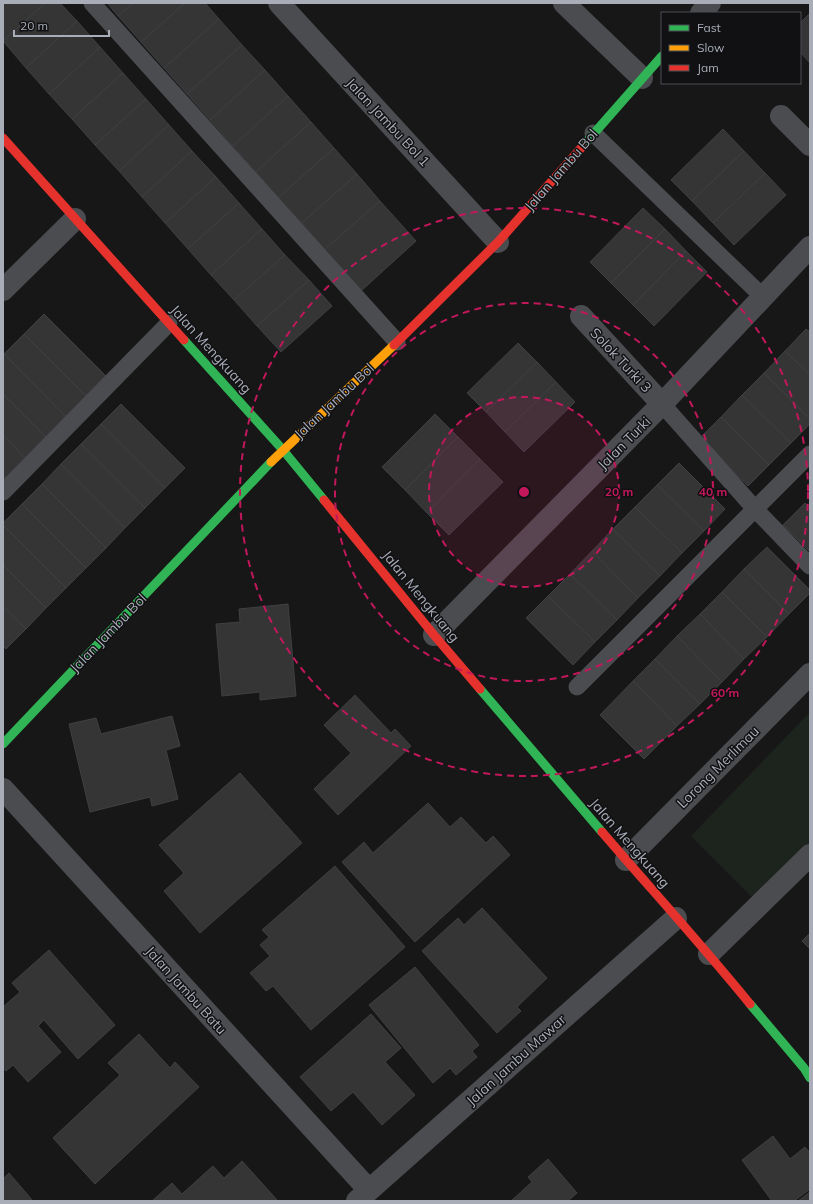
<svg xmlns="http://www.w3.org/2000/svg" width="813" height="1204" viewBox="0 0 813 1204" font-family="Mulish,sans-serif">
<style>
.green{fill:#1d241e}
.building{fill:#353536;stroke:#3f4043}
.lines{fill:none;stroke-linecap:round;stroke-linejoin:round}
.lane{stroke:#4b4c50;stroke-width:17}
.street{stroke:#4b4c50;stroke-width:22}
.fast{stroke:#30b455;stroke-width:9}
.slow{stroke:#ff9f0a;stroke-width:9}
.jam{stroke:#e5322d;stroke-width:9}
.ring{fill:none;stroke:#c2185b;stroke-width:2;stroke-dasharray:7 5}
.labels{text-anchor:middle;stroke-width:3;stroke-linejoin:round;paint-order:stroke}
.street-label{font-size:14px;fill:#a8adb8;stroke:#111113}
.centre{fill:#c2185b;stroke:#111113;stroke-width:2}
.ring-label{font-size:12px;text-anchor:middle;font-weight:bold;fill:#c2185b;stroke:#111113;stroke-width:3;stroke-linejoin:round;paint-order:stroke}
</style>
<rect width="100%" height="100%" fill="#171717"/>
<!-- green -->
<path class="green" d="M 810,712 L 810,849 L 757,902 L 691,836 Z"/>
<!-- building -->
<g class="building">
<path d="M 3,3 L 45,3 L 3,41 Z"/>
<path d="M 45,3 L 60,3 L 77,21 L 26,68 L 3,41 Z"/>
<path d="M 107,3 L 133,3 L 118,16 Z"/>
<path d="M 133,3 L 185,3 L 141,42 L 118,16 Z"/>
<path d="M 185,3 L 205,3 L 219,19 L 164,68 L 141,42 Z"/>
<path d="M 810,13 L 810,63 L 800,52 L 800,23 Z"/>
<path d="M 219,19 L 242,45 L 187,94 L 164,68 Z"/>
<path d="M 77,21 L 100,47 L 49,94 L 26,68 Z"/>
<path d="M 242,45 L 265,70 L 210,120 L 187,94 Z"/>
<path d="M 100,47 L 123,73 L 72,119 L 49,94 Z"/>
<path d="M 265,70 L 288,96 L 233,146 L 210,120 Z"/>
<path d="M 123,73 L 146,99 L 95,145 L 72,119 Z"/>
<path d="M 288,96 L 311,122 L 256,172 L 233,146 Z"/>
<path d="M 146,99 L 169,125 L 119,171 L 95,145 Z"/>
<path d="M 311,122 L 334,148 L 278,198 L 256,172 Z"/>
<path d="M 169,125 L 192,151 L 142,197 L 119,171 Z"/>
<path d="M 723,129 L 744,151 L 692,201 L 671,180 Z"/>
<path d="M 334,148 L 357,174 L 301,224 L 278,198 Z"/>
<path d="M 192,151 L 216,177 L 165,223 L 142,197 Z"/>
<path d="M 744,151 L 765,173 L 713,223 L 692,201 Z"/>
<path d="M 765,173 L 786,195 L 734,245 L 713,223 Z"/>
<path d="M 357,174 L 380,201 L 324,250 L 301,224 Z"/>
<path d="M 216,177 L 239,203 L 188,249 L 165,223 Z"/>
<path d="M 380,201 L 416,241 L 361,291 L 324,250 Z"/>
<path d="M 239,203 L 262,229 L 211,275 L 188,249 Z"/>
<path d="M 643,208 L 665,229 L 611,283 L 590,262 Z"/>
<path d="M 262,229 L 285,255 L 234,300 L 211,275 Z"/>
<path d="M 665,229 L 686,251 L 633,305 L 611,283 Z"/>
<path d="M 686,251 L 707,272 L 654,326 L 633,305 Z"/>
<path d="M 285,255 L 309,280 L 257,326 L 234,300 Z"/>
<path d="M 309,280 L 332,306 L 281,352 L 257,326 Z"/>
<path d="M 44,314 L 108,378 L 87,397 L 24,334 Z"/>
<path d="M 806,329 L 810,332 L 810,375 L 785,351 Z"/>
<path d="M 24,334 L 87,397 L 67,418 L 4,354 Z"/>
<path d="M 518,343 L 537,362 L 486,412 L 467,393 Z"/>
<path d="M 785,351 L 810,375 L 810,419 L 764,373 Z"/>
<path d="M 4,354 L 67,418 L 47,438 L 3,394 L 3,355 Z"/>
<path d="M 537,362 L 556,382 L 505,432 L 486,412 Z"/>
<path d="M 764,373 L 810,419 L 810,424 L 791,443 L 742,395 Z"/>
<path d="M 556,382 L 575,402 L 524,452 L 505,432 Z"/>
<path d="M 3,394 L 47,438 L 26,459 L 3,435 Z"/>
<path d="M 742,395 L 791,443 L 769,465 L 721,417 Z"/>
<path d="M 121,404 L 185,468 L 165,488 L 101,424 Z"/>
<path d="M 435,414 L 458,437 L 405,490 L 382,467 Z"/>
<path d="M 721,417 L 769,465 L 748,486 L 699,439 Z"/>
<path d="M 101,424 L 165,488 L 145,508 L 81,444 Z"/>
<path d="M 3,435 L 26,459 L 6,479 L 3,476 Z"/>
<path d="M 458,437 L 480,459 L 427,513 L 405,490 Z"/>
<path d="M 81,444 L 145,508 L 125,528 L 61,464 Z"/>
<path d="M 480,459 L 503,482 L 449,535 L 427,513 Z"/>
<path d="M 679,463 L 725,509 L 704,531 L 657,485 Z"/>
<path d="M 61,464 L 125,528 L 106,548 L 42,484 Z"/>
<path d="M 42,484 L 106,548 L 86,568 L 22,504 Z"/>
<path d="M 657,485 L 704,531 L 682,553 L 635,507 Z"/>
<path d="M 805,503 L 810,508 L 810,552 L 783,525 Z"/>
<path d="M 22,504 L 86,568 L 66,588 L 3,525 L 3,523 Z"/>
<path d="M 635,507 L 682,553 L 660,576 L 613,529 Z"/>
<path d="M 3,525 L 66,588 L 46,608 L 3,565 Z"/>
<path d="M 613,529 L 660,576 L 638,598 L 592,551 Z"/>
<path d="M 767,547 L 810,590 L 810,593 L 789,614 L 744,569 Z"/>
<path d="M 592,551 L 638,598 L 617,620 L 570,574 Z"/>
<path d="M 3,565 L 46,608 L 26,629 L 3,606 Z"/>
<path d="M 744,569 L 789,614 L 767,637 L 722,592 Z"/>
<path d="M 570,574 L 617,620 L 595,642 L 548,596 Z"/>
<path d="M 722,592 L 767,637 L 744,659 L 700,614 Z"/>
<path d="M 548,596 L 595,642 L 573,665 L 526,618 Z"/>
<path d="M 288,604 L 296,696 L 260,700 L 260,692 L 222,696 L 216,624 L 240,622 L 239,609 Z"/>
<path d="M 3,606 L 26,629 L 6,649 L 3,646 Z"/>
<path d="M 700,614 L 744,659 L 722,682 L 677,636 Z"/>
<path d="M 677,636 L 722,682 L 700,704 L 655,659 Z"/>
<path d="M 655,659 L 700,704 L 677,726 L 633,681 Z"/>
<path d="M 633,681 L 677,726 L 644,759 L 600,715 Z"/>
<path d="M 355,695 L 391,733 L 395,729 L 411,746 L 338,815 L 314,789 L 351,753 L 324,725 Z"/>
<path d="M 172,716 L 180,746 L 166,750 L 178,799 L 152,806 L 150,797 L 90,812 L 69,724 L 96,718 L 101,734 Z"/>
<path d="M 240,773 L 302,843 L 200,933 L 164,891 L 184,873 L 159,845 Z"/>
<path d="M 428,803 L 450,827 L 461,817 L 486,843 L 493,836 L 510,855 L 415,942 L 342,862 L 364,842 L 373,853 Z"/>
<path d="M 335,866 L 405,947 L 311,1030 L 273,986 L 266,991 L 250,973 L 270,956 L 260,945 L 269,937 L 262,930 Z"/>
<path d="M 482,908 L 547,978 L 517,1007 L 521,1011 L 497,1033 L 422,951 L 458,918 L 464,925 Z"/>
<path d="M 810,933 L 810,949 L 802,941 Z"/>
<path d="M 49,950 L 115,1025 L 78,1059 L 44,1020 L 38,1026 L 61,1052 L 28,1082 L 13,1065 L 6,1071 L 3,1068 L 3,1007 L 20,992 L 12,983 Z"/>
<path d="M 415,967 L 479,1045 L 472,1051 L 477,1057 L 456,1075 L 450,1068 L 433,1083 L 369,1005 Z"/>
<path d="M 371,1014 L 401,1048 L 385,1062 L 415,1095 L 382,1125 L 353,1092 L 331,1111 L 300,1077 Z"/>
<path d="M 139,1034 L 170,1068 L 175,1062 L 199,1087 L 95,1184 L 53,1138 L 120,1075 L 108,1063 Z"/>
<path d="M 773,1136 L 790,1159 L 805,1147 L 810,1153 L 810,1189 L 794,1201 L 772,1201 L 742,1160 Z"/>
<path d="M 548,1159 L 577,1193 L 568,1201 L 511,1201 L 532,1182 L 528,1177 Z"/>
<path d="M 242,1161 L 278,1201 L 152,1201 L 172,1183 L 182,1194 L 213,1166 L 224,1178 Z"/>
<path d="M 9,1173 L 33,1201 L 3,1201 L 3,1179 Z"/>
<path d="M 810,1192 L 810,1201 L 798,1201 Z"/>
</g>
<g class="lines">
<!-- lane -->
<g class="lane">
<path d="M 92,3 L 397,342"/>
<path d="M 593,133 L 762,296"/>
<path d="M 662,404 L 755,509 L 810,566"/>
<path d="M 3,492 L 169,323"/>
<path d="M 577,687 L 810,454"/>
</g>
<!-- street -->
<g class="street">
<path d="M 279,3 L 498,242"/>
<path d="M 564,3 L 642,78"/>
<path d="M 701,13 L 710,3"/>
<path d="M 781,116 L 810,145"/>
<path d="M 3,290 L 75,219"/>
<path d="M 581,316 L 662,404"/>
<path d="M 434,635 L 662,404 L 810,247"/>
<path d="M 3,789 L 369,1190"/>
<path d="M 626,860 L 810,674"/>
<path d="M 709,954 L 810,855"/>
<path d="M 357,1201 L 676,918"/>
</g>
<!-- fast -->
<g class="fast">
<path d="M 582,147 L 662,56"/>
<path d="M 184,340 L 283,450 L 324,500"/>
<path d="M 480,689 L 602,832"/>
<path d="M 3,744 L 271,462"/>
<path d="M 750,1004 L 804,1068 L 810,1078"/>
</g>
<!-- slow -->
<path class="slow" d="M 271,462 L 394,345"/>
<!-- jam -->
<g class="jam">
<path d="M 3,138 L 184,340"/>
<path d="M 394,345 L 498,242 L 582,147"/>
<path d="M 324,500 L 434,635 L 480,689"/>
<path d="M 602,832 C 651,889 702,945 750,1004"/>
</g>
</g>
<!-- distance rings -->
<circle cx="524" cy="492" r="95" fill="#c2185b" fill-opacity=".12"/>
<g class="ring">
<circle cx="524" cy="492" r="95"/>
<circle cx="524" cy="492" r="189"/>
<circle cx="524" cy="492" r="284"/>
</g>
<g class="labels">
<!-- street labels -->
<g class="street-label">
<text transform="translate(388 122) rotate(47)" y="5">Jalan Jambu Bol 1</text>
<text transform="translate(561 170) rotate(-49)" y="5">Jalan Jambu Bol</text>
<text transform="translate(211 349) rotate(48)" y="5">Jalan Mengkuang</text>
<text transform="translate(621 360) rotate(47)" y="5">Solok Turki 3</text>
<text transform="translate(334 401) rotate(-43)" y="5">Jalan Jambu Bol</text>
<text transform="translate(624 443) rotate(-45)" y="5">Jalan Turki</text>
<text transform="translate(421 596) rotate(51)" y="5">Jalan Mengkuang</text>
<text transform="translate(108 633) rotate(-46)" y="5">Jalan Jambu Bol</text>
<text transform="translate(718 767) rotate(-45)" y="5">Lorong Merlimau</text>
<text transform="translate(630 843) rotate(49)" y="5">Jalan Mengkuang</text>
<text transform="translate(186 990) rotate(48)" y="5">Jalan Jambu Batu</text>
<text transform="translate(516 1060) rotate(-42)" y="5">Jalan Jambu Mawar</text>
</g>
</g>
<circle cx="524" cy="492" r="6" class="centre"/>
<g class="ring-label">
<text x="619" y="496">20 m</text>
<text x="713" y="496">40 m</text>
<text x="725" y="697">60 m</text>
</g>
<!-- border -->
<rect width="813" height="1204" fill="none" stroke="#a8adb8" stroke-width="8"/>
<!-- legend -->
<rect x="661" y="12" width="140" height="72" fill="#111113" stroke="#4d4f55"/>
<rect x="669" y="25" width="20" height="6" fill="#30b455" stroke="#4d4f55"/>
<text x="697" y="32" font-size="12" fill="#a8adb8">Fast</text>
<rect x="669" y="45" width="20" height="6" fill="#ff9f0a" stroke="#4d4f55"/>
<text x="697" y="52" font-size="12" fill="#a8adb8">Slow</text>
<rect x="669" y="65" width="20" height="6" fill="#e5322d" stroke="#4d4f55"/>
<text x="697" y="72" font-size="12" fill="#a8adb8">Jam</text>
<!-- scale -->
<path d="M14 30v6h95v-6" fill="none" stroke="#a8adb8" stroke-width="2"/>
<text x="20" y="30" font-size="12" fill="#a8adb8" stroke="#111113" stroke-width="3" paint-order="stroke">20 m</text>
</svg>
